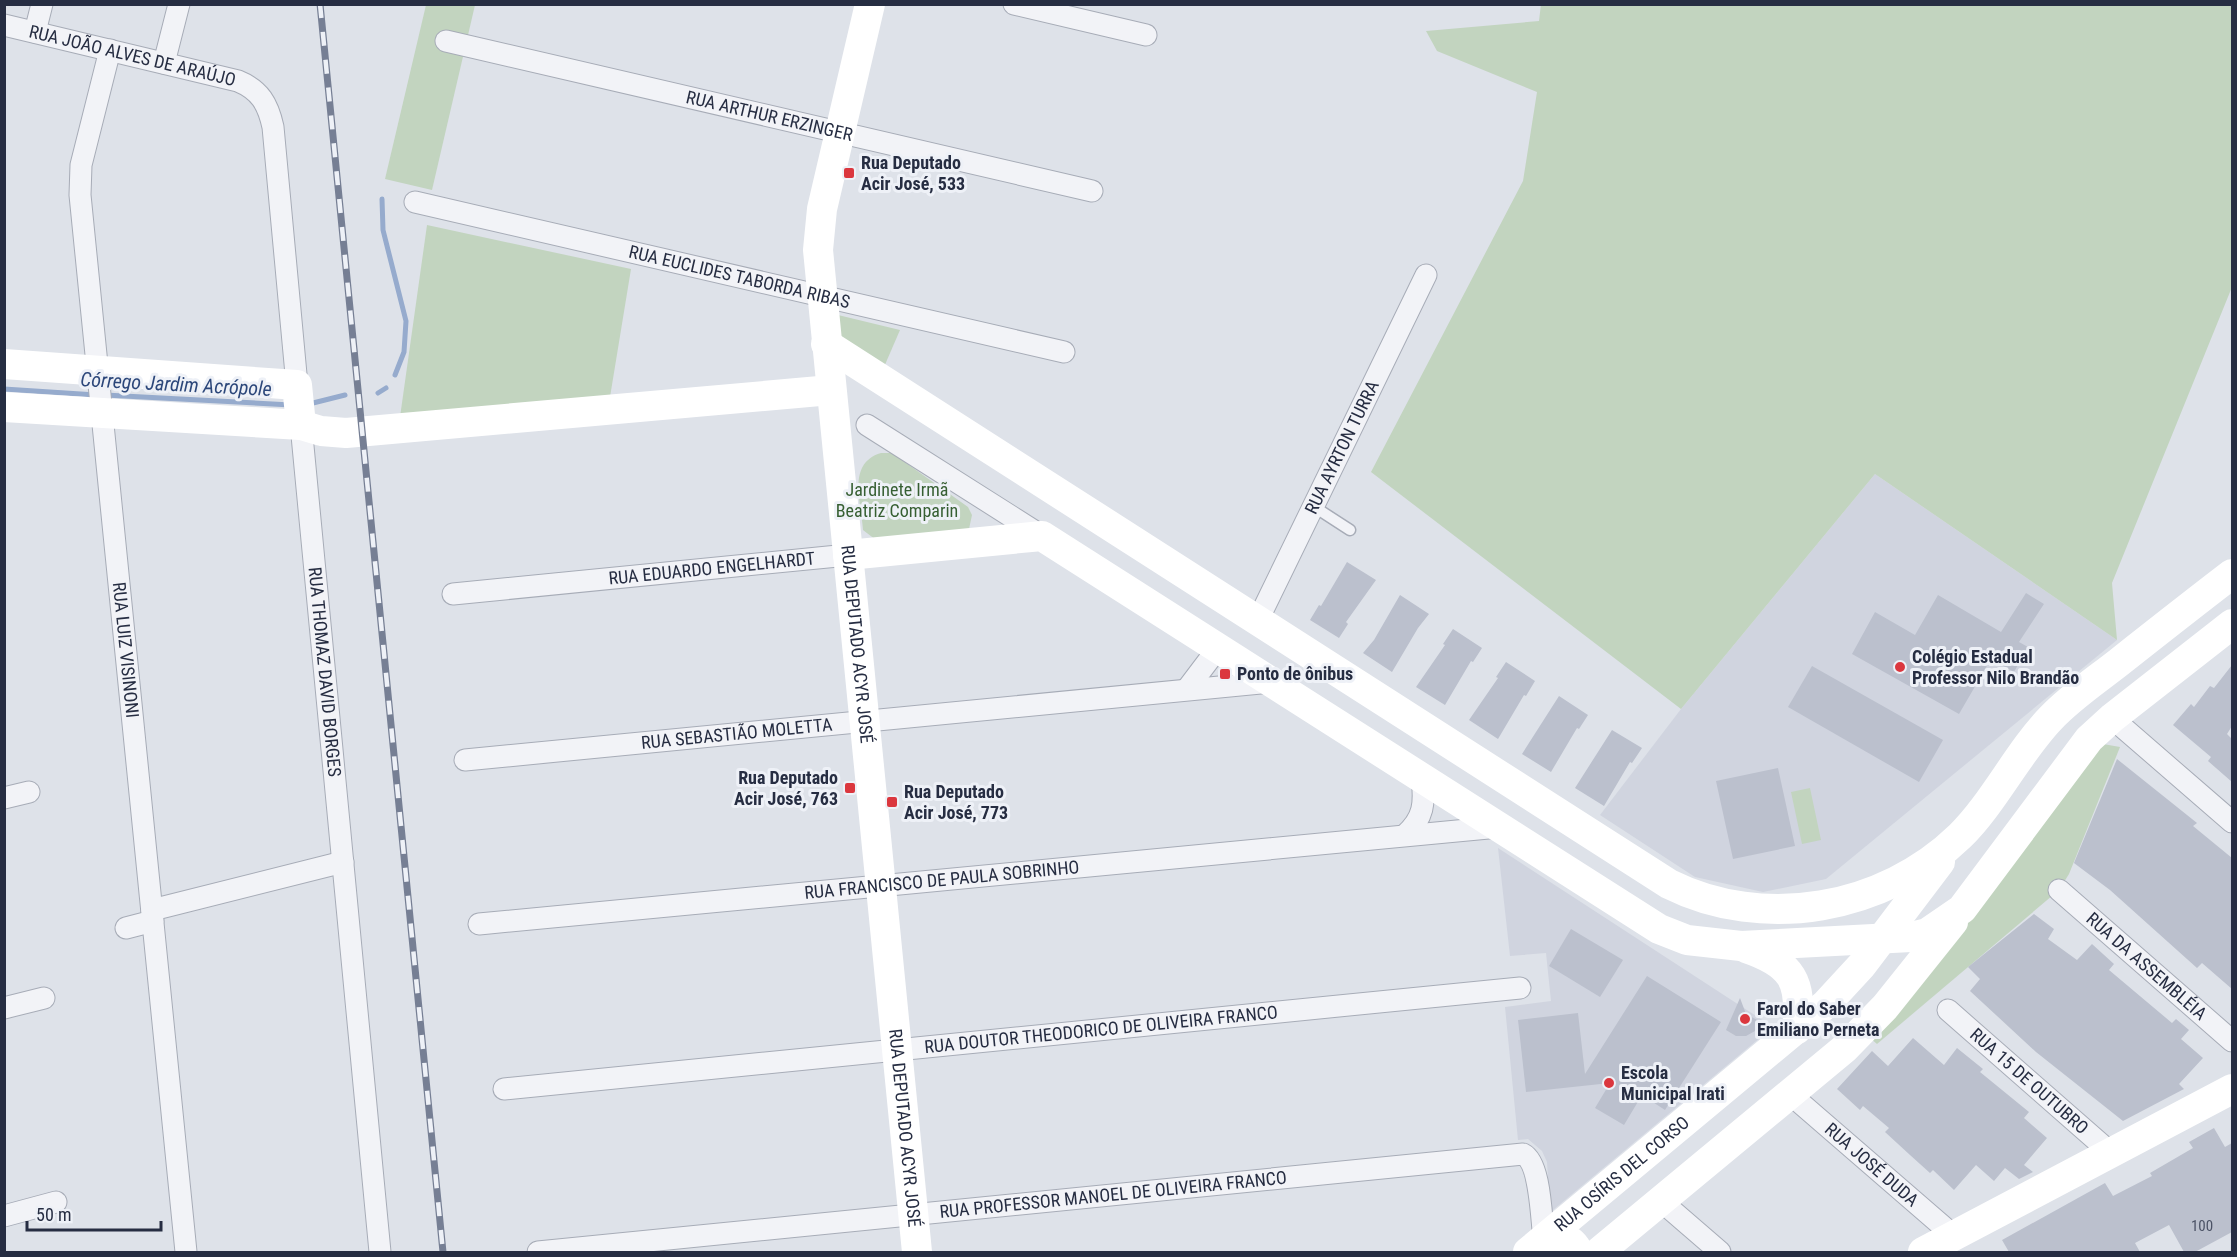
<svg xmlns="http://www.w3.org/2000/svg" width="2237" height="1257" viewBox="0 0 2237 1257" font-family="'Roboto Condensed',sans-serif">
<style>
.built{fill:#d0d4df}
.green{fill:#c2d4bf}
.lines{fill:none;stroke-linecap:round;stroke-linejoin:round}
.stream{stroke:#96abcd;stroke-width:5}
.building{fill:#bbc0cd}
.lane-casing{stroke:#a7acb7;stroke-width:13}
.street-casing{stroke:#a7acb7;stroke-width:23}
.lane{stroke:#f2f3f7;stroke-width:10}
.street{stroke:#f2f3f7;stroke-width:21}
.secondary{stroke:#fff;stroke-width:30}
.rail-casing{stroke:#767f94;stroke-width:7}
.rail{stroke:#eef1f7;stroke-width:4.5;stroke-dasharray:14;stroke-linecap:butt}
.poi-dot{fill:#db373e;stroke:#eef1f7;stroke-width:2}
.labels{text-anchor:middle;stroke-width:6;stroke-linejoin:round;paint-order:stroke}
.number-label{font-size:15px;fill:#4b5265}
.street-label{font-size:18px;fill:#262d42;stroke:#eef1f7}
.poi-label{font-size:18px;font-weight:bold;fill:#262d42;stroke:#eef1f7;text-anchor:start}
.park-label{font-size:18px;fill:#365f32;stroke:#eef1f7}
.water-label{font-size:20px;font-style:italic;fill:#2c477a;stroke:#eef1f7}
</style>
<rect width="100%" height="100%" fill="#dee2e9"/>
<!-- built -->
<g class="built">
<path d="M 1875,474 L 2117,640 L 1826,879 L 1763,892 L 1695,877 L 1600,815 L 1681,709 Z"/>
<path d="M 1498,848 L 1773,1027 L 1553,1210 L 1550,1209 L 1547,1162 L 1542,1151 L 1528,1139 L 1518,1140 L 1505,1007 L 1551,1001 L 1546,953 L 1510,956 Z"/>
</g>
<!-- green -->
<g class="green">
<path d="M 1541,4 L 2232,5 L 2232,287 L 2112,583 L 2117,640 L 1875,474 L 1681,709 L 1371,472 L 1523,181 L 1537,92 L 1437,51 L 1426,31 L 1539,21 Z"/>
<path d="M 426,5 L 475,5 L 432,190 L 385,179 Z"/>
<path d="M 427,225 L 631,269 L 610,397 L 400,417 Z"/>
<path d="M 838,315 L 900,330 L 884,367 L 840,340 Z"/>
<path d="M 881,453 L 892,453 L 968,507 L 972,515 L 969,529 L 876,540 L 863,530 C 861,502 847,463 881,453 Z"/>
<path d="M 2103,744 L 2120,747 L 2069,874 L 2059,890 L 1877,1044 L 1870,1038 Z"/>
<path d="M 1810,788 L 1821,840 L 1802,844 L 1791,792 Z"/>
</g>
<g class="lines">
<!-- stream -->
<g class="stream">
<path d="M 382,199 L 383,230 L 406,321 L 404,352 L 395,375"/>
<path d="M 4,389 L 96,395"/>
<path d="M 378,393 L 386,388"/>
<path d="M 105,395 L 291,405"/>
<path d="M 309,404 L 345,395"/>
</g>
</g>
<!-- building -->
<g class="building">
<path d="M 1347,562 L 1376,580 L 1346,622 L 1348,624 L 1339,638 L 1310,620 L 1319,605 L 1321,606 Z"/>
<path d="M 2026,593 L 2044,604 L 2019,642 L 2028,647 L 2014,672 L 1991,659 L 1959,714 L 1852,654 L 1875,612 L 1915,635 L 1938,595 L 2001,632 Z"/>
<path d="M 1400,595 L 1429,614 L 1418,628 L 1392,672 L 1363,653 L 1374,640 Z"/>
<path d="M 1453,629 L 1482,648 L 1473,662 L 1471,661 L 1445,705 L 1416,687 L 1445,645 L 1443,644 Z"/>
<path d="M 1506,662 L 1535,681 L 1526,696 L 1524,695 L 1498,739 L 1469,720 L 1498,678 L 1496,677 Z"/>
<path d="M 2232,665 L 2232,726 L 2227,734 L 2232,739 L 2232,782 L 2208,761 L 2211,757 L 2173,725 L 2191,704 L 2194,707 L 2210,686 L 2214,688 Z"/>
<path d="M 1812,666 L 1943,740 L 1919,782 L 1788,707 Z"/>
<path d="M 1559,696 L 1588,715 L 1579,729 L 1577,728 L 1551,772 L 1522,754 Z"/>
<path d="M 1612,730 L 1642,748 L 1632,763 L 1630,762 L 1604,806 L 1575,788 Z"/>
<path d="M 2117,759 L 2197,823 L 2193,826 L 2232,858 L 2232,989 L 2202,963 L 2197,968 L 2110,890 L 2074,863 Z"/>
<path d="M 1778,768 L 1795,846 L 1733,859 L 1716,781 Z"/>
<path d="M 2034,914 L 2054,929 L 2048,939 L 2077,960 L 2092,944 L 2114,964 L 2109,970 L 2172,1023 L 2176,1019 L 2189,1030 L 2181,1039 L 2203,1058 L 2179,1084 L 2184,1089 L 2123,1121 L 2036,1052 L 1970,991 L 1980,979 L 1968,967 Z"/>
<path d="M 1571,929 L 1623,960 L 1600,997 L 1549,966 Z"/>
<path d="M 1647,976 L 1721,1022 L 1665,1110 L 1642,1095 L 1624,1125 L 1595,1108 L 1610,1083 L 1526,1092 L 1518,1020 L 1578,1013 L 1585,1074 Z"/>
<path d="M 1740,998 L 1746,1014 L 1761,1022 L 1755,1031 L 1746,1036 L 1736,1036 L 1726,1030 Z"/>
<path d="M 1913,1038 L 1944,1065 L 1957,1048 L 1983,1069 L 1980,1072 L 2029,1112 L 2024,1118 L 2047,1138 L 2024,1165 L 2033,1172 L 2019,1179 L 2005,1168 L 1994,1181 L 1976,1165 L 1954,1190 L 1933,1170 L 1930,1173 L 1910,1155 L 1885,1132 L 1889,1128 L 1863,1106 L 1860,1110 L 1837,1089 L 1872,1051 L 1888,1066 Z"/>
<path d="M 2214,1128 L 2225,1147 L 2232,1143 L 2232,1232 L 2195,1252 L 2184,1252 L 2169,1225 L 2135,1243 L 2140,1252 L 2009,1252 L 2002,1240 L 2105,1183 L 2113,1196 L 2152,1176 L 2150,1173 L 2193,1148 L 2189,1142 Z"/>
</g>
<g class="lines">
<defs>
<path id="lane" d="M 1313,506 L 1350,530"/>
<g id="street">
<path d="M 1014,4 L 1146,35"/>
<path id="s1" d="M 4,25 L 238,81 C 260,90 268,104 273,127 L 297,385"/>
<path d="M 35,32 L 42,4"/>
<path id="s2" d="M 446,41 L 1092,191"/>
<path id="s3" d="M 110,50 L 81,165 L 80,195 L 186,1252"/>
<path d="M 164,63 L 179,4"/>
<path id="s4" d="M 415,202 L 1064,352"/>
<path id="s5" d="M 301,425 L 380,1252"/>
<path d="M 867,425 L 1042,536"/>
<path id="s6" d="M 453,594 L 848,555"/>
<path id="s7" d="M 1258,620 L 1426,275"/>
<path d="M 1187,689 L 1218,648"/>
<path d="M 2112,718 L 2232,822"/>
<path id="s8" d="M 465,760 L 1271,682"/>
<path d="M 4,798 L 29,792"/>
<path d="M 1405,835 C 1424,818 1425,803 1422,778"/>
<path id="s9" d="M 2059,890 L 2232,1041"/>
<path d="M 152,910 L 343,862"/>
<path id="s10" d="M 479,924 L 1499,827"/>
<path d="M 126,928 L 153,921"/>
<path d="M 4,1008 L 44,998"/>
<path id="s11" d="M 1948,1010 L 2111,1153"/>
<path id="s12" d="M 504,1089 L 1520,988"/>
<path id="s13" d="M 1790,1094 L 1954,1236"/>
<path d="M 1661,1201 L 1720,1252"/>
<path d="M 4,1216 L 56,1202"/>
<path id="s14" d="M 538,1252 L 1523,1154 C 1541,1163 1541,1219 1544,1239"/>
</g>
</defs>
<!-- lane casing -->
<use href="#lane" class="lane-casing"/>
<!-- street casing -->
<use href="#street" class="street-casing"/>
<!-- lane -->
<use href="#lane" class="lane"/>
<!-- street -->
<use href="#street" class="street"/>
<!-- secondary -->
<g class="secondary">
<path id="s15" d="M 870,4 L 822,209 L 818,250 L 917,1252"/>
<path d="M 826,344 L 1669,884 C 1763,931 1884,910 1960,836 C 1993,804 2018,752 2051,718 C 2071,697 2095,681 2118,663 C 2156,633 2194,603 2232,574"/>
<path d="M 4,364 L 297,385 L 301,425"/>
<path d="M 4,407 L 301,425 L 321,431 L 346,433 L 831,390"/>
<path d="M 848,555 L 1042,536 L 1659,929 L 1687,940 L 1741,946 L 1911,937 L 1927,933 L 1962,909 L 2089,739 L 2112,718 L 2232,624"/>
<path d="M 1746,948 C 1793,964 1802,981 1797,1029"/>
<path d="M 1544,1239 C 1558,1236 1572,1237 1578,1252"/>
<path id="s16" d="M 1528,1252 L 1826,1004 L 1862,965 L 1940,862"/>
<path d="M 1599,1252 L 1844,1049 L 1885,1007 L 1953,922"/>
<path d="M 1923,1252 L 2232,1089"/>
</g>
<defs>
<path id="rail" d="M 320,4 L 443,1252"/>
</defs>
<!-- rail casing -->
<use href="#rail" class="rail-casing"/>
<!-- rail -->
<use href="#rail" class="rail"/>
</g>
<!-- markers -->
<g class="poi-dot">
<rect x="843" y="167" width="12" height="12" rx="3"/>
<circle cx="1900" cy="667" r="6"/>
<rect x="1219" y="668" width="12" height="12" rx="3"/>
<rect x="844" y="782" width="12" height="12" rx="3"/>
<rect x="886" y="796" width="12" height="12" rx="3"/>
<circle cx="1745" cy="1019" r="6"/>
<circle cx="1609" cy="1083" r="6"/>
</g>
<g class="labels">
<!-- number labels -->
<g class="number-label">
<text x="2202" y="1231">100</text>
</g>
<!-- street labels -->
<g class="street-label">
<text dy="6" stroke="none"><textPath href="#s1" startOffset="132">RUA JOÃO ALVES DE ARAÚJO</textPath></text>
<text dy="6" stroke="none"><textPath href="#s2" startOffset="332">RUA ARTHUR ERZINGER</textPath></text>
<text dy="6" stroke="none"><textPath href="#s4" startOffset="333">RUA EUCLIDES TABORDA RIBAS</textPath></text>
<text dy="6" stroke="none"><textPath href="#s7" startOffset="192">RUA AYRTON TURRA</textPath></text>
<text dy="6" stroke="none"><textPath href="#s6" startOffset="260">RUA EDUARDO ENGELHARDT</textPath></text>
<text dy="6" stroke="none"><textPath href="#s15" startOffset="648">RUA DEPUTADO ACYR JOSÉ</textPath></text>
<text dy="6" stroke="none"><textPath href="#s3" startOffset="606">RUA LUIZ VISINONI</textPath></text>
<text dy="6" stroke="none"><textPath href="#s5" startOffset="248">RUA THOMAZ DAVID BORGES</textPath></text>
<text dy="6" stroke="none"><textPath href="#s8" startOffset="273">RUA SEBASTIÃO MOLETTA</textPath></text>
<text dy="6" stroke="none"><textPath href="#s10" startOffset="465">RUA FRANCISCO DE PAULA SOBRINHO</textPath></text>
<text dy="6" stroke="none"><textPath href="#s9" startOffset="116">RUA DA ASSEMBLÉIA</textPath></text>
<text dy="6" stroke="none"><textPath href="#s12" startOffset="600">RUA DOUTOR THEODORICO DE OLIVEIRA FRANCO</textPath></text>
<text dy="6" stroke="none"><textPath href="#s11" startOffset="108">RUA 15 DE OUTUBRO</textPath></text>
<text dy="6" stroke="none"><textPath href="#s15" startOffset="1134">RUA DEPUTADO ACYR JOSÉ</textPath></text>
<text dy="6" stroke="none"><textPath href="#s13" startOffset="108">RUA JOSÉ DUDA</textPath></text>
<text dy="6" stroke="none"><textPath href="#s16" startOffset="122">RUA OSÍRIS DEL CORSO</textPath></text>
<text dy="6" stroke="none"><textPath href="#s14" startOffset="578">RUA PROFESSOR MANOEL DE OLIVEIRA FRANCO</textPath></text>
</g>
<!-- poi labels -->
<g class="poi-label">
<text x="861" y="169">Rua Deputado<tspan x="861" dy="21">Acir José, 533</tspan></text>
<text x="1912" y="663">Colégio Estadual<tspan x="1912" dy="21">Professor Nilo Brandão</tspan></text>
<text x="1237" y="680">Ponto de ônibus</text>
<text x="838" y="784" text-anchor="end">Rua Deputado<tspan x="838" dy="21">Acir José, 763</tspan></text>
<text x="904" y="798">Rua Deputado<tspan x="904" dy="21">Acir José, 773</tspan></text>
<text x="1757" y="1015">Farol do Saber<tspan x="1757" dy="21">Emiliano Perneta</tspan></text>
<text x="1621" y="1079">Escola<tspan x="1621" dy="21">Municipal Irati</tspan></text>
</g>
<!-- park labels -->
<g class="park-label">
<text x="897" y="496">Jardinete Irmã<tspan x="897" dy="21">Beatriz Comparin</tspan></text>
</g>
<!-- water labels -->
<g class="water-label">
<text transform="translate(176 384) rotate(3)" y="7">Córrego Jardim Acrópole</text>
</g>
</g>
<!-- border -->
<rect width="2237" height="1257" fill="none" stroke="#262d42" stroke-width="12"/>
<!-- scale -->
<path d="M27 1221v9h134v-9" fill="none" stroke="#262d42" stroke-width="3"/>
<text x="36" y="1221" font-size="18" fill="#262d42" stroke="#eef1f7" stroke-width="4.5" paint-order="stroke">50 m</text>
</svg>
